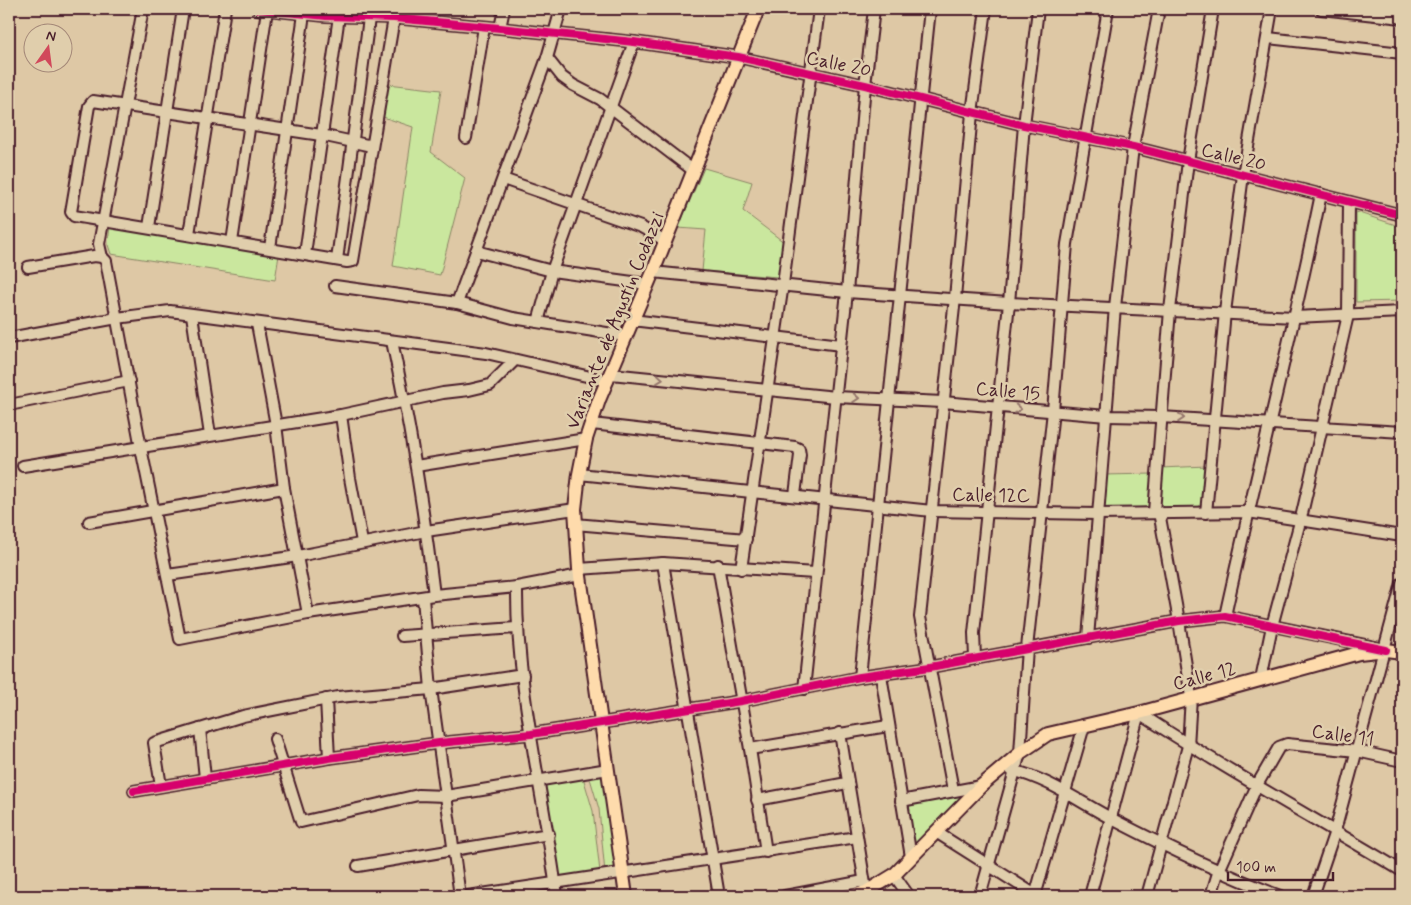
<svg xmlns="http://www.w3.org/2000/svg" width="1411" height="905" viewBox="0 0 1411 905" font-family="Mynerve,sans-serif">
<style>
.green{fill:#cae79e;stroke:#8a8364}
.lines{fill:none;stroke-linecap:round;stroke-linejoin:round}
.minor-casing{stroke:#4a1f2b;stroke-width:14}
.major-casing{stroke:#4a1f2b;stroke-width:16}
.minor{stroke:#e0ceac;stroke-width:10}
.major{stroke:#fedbac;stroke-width:12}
.cycleway-casing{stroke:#e0ceac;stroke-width:11}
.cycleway{stroke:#d6006c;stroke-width:8}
.oneway{stroke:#95766c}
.labels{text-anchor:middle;stroke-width:5;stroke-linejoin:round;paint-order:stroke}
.street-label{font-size:19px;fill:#4a1f2b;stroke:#e0ceac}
</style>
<rect width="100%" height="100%" fill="#dec8a5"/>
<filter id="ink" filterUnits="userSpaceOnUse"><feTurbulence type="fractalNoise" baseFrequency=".02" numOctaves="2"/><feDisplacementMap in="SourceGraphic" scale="10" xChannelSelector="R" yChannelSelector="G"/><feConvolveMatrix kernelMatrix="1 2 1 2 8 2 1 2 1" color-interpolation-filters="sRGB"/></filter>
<g filter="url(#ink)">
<!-- green -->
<g class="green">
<path d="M 388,84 L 441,90 L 431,152 L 465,178 L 440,275 L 393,266 L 413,127 L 383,117 Z"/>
<path d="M 704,168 L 752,182 L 743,211 L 785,243 L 778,277 L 702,271 L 706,230 L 678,228 Z"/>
<path d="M 1356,212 L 1402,227 L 1402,301 L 1356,302 Z"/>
<path d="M 110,224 L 279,255 L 275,280 L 111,254 L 108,245 Z"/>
<path d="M 1207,466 L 1203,510 L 1158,509 L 1160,468 Z"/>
<path d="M 1153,474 L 1151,507 L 1100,509 L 1103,475 Z"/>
<path d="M 603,773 L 617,871 L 605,873 L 599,809 L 589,775 Z"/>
<path d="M 583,777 L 593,811 L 600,872 L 559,880 L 545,782 Z"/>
<path d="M 972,790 L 912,850 L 905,803 Z"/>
<path d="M 862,884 L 863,890 L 841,896 L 795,896 Z"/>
</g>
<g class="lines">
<defs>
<g id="minor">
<path d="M 258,9 L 326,16 L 394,18 L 500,28 L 634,42 L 738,57 L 865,85 L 1024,125 L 1133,147 L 1402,215"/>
<path d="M 1321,9 L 1402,18"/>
<path d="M 500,28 L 504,9"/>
<path d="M 1268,38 L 1402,53"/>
<path d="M 547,58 L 562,77 L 573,85 L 600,99 L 694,171"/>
<path d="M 466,138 L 484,27"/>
<path d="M 372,144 L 367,145 L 321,135 L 93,101 L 89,106 L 71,212 L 74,216 L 347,262 L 353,261 L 394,18"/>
<path d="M 503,179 L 641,227 L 666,241"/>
<path d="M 149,227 L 183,9"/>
<path d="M 189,234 L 225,9"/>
<path d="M 232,242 L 267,10"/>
<path d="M 270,248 L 304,14"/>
<path d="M 476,251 L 552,271 L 647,284"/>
<path d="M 305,254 L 339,16"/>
<path d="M 102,257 L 99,244 L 143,9"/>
<path d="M 337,260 L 369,18"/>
<path d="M 28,267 L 94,256 L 102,257 L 106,261 L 141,448 L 180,639 L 308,614 L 434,595 L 517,587 L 580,575"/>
<path d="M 653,272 L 847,292 L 1009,303 L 1295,317 L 1402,312"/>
<path d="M 335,286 L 457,303 L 513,318 L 625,336"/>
<path d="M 457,303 L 547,58 L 561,9"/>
<path d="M 192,315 L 210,435"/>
<path d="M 632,320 L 841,345"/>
<path d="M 538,322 L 552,271 L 634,42"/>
<path d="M 257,324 L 276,425 L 284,488 L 308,614"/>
<path d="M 9,338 L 117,318 L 170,311 L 486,353 L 608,381"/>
<path d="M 392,341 C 410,425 424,510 434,595"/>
<path d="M 611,374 L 836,397 L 943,402 L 1107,416 L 1161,417 L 1402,432"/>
<path d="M 9,405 L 129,381"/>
<path d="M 341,415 L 350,478 L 362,542"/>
<path d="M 592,424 L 795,447 L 799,449 L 800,455 L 795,495"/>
<path d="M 23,466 L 341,415 L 443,393 L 469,390 L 490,385 L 515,360"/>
<path d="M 416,466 L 586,439"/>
<path d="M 579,474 L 932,511 L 1097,514 L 1248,512 L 1402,536"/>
<path d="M 1154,512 L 1170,310 L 1188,161 L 1213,9"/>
<path d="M 1206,513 L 1225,312 L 1243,175 L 1272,9"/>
<path d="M 89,522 L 284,488"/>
<path d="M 575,524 L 746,539"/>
<path d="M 663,563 L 719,896"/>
<path d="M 718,565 L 750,749 L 766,852"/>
<path d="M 579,569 L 663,563 L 815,573"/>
<path d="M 741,569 L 783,284 L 819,9"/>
<path d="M 168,575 L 298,556 L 426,531 L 575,509"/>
<path d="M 517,587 C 516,690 544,794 557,896"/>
<path d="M 423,598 L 431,689 L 460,896"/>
<path d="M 1225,616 C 1256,475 1292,336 1321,194"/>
<path d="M 402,636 L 516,628"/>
<path d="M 1088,638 L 1115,307 L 1133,147 L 1159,9"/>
<path d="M 975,658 L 974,633 L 1009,303 L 1024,125 L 1038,9"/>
<path d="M 881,675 L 911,857"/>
<path d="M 860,677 L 930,9"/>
<path d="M 1261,679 L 1272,626 L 1301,518 L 1348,315 L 1349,202"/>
<path d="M 804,689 L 847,292 L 865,85 L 874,9"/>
<path d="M 326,699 L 329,758"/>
<path d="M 200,729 L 205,778"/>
<path d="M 840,733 L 867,896"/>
<path d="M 275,739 L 301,822 L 418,795 L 446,796 L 608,769"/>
<path d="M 750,749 L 888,726"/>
<path d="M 1011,770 C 1048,778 1081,803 1114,820 C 1168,848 1223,874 1280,896"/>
<path d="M 161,786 L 154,743 L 243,716 L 338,697 L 431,689 L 523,675"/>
<path d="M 953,790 L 920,617 L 955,298 L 972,113 L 986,9"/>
<path d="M 134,791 L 329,758 L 439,743 L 531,734 L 741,701 L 860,677 L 930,667 L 1179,621 L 1225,616 L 1380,648"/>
<path d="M 757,800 L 847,783"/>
<path d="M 901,801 L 981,786"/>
<path d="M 936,832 L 1037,896"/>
<path d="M 358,866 L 549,834"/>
<path d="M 894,875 L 909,896"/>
<path d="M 468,896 L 857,837"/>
<path d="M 785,896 L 864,881"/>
<path d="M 980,896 L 1020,753 L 1027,648 L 1053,411 L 1067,244 L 1108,9"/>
<path d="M 1035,896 L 1084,726"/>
<path d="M 1090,896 L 1139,713 C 1224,769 1314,818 1402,871"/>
<path d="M 1147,896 L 1188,746 L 1191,697 L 1179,621 L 1159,512"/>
<path d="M 1211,896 L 1218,873 L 1257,785 L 1279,747 L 1287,744 L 1357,751 L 1402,761"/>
<path d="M 1313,896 L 1335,831 L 1402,583"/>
</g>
<g id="major">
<path d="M 626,896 L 579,569 L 575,509 L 579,474 L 586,439 L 599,400 L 653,272 L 758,9"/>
<path d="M 853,896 L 866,892 L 894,875 L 981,786 L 1020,753 L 1048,734 L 1139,713 L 1359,653 L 1386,650 L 1402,652"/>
</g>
</defs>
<!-- minor casing -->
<use href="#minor" class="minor-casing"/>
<!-- major casing -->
<use href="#major" class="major-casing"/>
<!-- minor -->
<use href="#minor" class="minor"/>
<!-- major -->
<use href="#major" class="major"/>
<defs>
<g id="cycleway">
<path d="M 258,9 L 326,16 L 394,18 L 500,28 L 634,42 L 738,57 L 865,85 L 1024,125 L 1133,147 L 1402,215"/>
<path d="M 134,791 L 329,758 L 439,743 L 531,734 L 741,701 L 860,677 L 930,667 L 1179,621 L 1225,616 L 1386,650"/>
</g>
</defs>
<!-- cycleway casing -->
<use href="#cycleway" class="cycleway-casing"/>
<!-- cycleway -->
<use href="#cycleway" class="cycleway"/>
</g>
<!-- one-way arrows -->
<defs><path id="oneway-chevron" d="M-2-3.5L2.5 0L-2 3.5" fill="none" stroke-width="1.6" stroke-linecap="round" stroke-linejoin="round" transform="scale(1.25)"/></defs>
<g class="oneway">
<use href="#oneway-chevron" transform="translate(660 379) rotate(6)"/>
<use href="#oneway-chevron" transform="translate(856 398) rotate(4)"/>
<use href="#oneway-chevron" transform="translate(1018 409) rotate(4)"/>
<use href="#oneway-chevron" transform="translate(1181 418) rotate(4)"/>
</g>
</g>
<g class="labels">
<!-- street labels -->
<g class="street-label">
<text transform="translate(839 63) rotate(12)" y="7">Calle 20</text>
<text transform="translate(1234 156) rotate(14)" y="7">Calle 20</text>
<text transform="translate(614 320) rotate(-68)" y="7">Variante de Agustín Codazzi</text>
<text transform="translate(1008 390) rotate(5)" y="7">Calle 15</text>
<text transform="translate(991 494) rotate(1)" y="7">Calle 12C</text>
<text transform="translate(1204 675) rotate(-15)" y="7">Calle 12</text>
<text transform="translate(1343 734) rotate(8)" y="7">Calle 11</text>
</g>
</g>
<!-- margin -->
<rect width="1411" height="905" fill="none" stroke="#e0ceac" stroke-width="30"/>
<rect x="15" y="15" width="1381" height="875" fill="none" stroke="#4a1f2b" stroke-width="2" filter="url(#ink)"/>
<!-- north arrow -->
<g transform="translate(48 48) rotate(14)"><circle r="24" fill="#e0ceac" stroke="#a48878"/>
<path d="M0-4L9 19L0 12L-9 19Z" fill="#d1495b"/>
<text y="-8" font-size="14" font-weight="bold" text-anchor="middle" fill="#4a1f2b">N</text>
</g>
<!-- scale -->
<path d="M1228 872v8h105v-8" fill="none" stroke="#4a1f2b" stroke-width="2.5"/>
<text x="1236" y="872" font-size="15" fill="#4a1f2b" stroke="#e0ceac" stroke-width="4" paint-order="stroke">100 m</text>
</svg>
